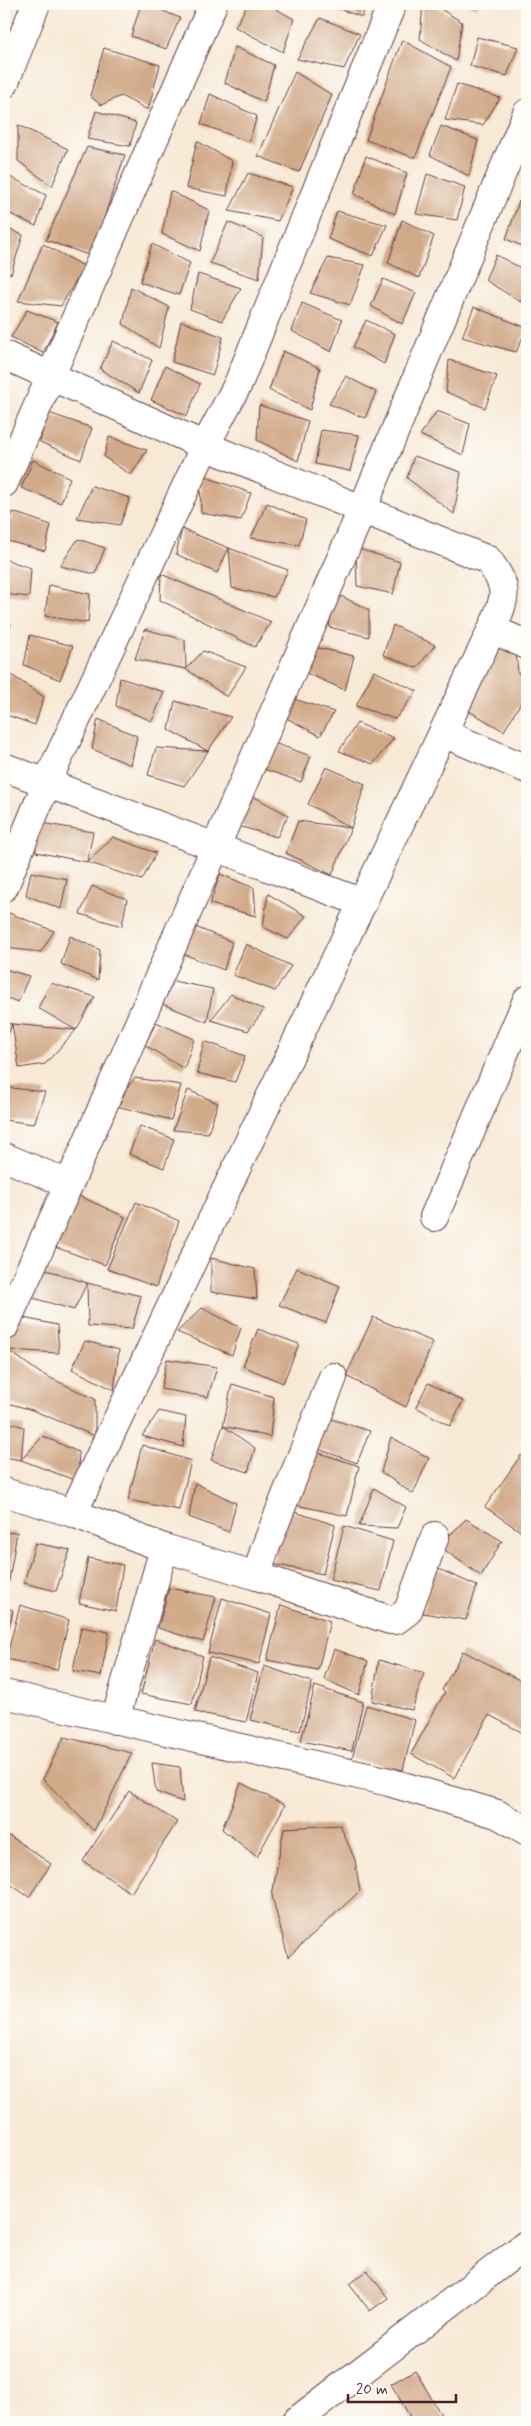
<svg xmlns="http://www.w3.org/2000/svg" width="531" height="2426" viewBox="0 0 531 2426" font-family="Mynerve,sans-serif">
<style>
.building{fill:#d1aa8a}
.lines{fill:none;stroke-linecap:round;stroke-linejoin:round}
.minor-casing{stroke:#643d44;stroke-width:30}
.minor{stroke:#fff;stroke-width:28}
</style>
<rect width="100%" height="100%" fill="#fdfcf7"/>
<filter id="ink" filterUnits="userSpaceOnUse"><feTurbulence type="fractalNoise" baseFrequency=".02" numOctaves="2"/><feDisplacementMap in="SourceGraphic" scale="10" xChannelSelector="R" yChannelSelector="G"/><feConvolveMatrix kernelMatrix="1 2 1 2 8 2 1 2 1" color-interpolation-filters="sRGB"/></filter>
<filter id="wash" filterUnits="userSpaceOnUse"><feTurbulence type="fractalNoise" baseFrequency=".0096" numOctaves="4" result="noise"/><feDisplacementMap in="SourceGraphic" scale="20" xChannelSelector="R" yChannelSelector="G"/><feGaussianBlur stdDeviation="1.12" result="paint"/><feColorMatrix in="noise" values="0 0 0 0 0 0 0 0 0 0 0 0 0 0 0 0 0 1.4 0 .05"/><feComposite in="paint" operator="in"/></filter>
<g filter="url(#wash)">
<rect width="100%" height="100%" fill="#f7e9d5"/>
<g id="blocks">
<!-- building -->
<g class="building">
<path d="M 141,4 L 146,4 L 180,18 L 166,49 L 131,36 Z"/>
<path d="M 248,4 L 267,4 L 294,19 L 283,52 L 235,27 Z"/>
<path d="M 325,4 L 366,4 L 362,17 Z"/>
<path d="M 423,4 L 432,4 L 462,22 L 456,61 L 420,39 Z"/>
<path d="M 463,4 L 478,4 L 478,8 Z"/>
<path d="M 320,18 L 360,34 L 344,69 L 297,59 Z"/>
<path d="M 477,37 L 518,47 L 507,76 L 470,66 Z"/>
<path d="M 402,40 L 451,67 L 415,158 L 366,140 Z"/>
<path d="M 235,47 L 274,65 L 264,102 L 225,83 Z"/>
<path d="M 104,48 L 160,65 L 148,110 L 121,96 L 101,105 L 90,96 Z"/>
<path d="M 295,72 L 332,95 L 299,172 L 258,156 Z"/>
<path d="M 457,84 L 500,98 L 483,125 L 445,120 Z"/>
<path d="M 210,94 L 257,116 L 249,142 L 201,124 Z"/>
<path d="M 96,111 L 136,123 L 130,146 L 87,139 Z"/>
<path d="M 18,125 L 68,149 L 52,186 L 18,161 Z"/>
<path d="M 441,126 L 478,140 L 469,176 L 430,155 Z"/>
<path d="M 197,141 L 232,161 L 227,196 L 186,188 Z"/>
<path d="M 87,147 L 125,155 L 91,256 L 46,240 Z"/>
<path d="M 366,156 L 407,173 L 395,214 L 354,194 Z"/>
<path d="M 248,173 L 293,187 L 278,221 L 229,211 Z"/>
<path d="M 4,174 L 46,195 L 36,226 L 4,211 Z"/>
<path d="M 427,174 L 465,187 L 457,220 L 416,214 Z"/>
<path d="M 170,191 L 209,210 L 200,251 L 162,234 Z"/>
<path d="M 519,201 L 527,206 L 527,248 L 506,239 Z"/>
<path d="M 337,211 L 387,225 L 373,256 L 328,239 Z"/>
<path d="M 402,220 L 434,236 L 419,278 L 388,263 Z"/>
<path d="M 228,222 L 263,237 L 259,279 L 210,263 Z"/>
<path d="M 4,227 L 23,235 L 11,274 L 4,270 Z"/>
<path d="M 43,244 L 84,266 L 61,306 L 18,301 Z"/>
<path d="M 152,244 L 190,263 L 179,295 L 140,282 Z"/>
<path d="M 496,255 L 527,271 L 527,282 L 521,302 L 485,280 Z"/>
<path d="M 328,258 L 365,265 L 350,305 L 310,293 Z"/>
<path d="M 198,274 L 241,288 L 222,321 L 190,309 Z"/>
<path d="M 383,279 L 416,293 L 402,324 L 371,306 Z"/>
<path d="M 131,287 L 169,307 L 159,348 L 123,324 Z"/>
<path d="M 302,303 L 342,320 L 331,352 L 292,331 Z"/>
<path d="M 474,307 L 527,328 L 516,352 L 462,337 Z"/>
<path d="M 27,310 L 58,322 L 43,353 L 11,337 Z"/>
<path d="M 366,320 L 395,334 L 384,364 L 353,347 Z"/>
<path d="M 181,321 L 223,337 L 213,375 L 172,362 Z"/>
<path d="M 113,341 L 152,360 L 139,393 L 100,369 Z"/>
<path d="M 283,351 L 320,368 L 310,410 L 269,390 Z"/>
<path d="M 449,360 L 497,376 L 485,408 L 446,392 Z"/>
<path d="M 165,366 L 200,384 L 187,416 L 151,400 Z"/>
<path d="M 346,376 L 376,392 L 365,418 L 329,404 Z"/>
<path d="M 259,405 L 308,421 L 298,461 L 257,440 Z"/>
<path d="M 437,411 L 470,424 L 463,455 L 420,435 Z"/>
<path d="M 46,412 L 92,428 L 81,460 L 40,442 Z"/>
<path d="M 321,430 L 359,435 L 350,471 L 315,464 Z"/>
<path d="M 109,437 L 147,450 L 131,475 L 104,457 Z"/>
<path d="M 414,456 L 461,472 L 454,514 L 407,478 Z"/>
<path d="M 33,460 L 70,478 L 61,503 L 21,488 Z"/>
<path d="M 200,475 L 251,493 L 241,520 L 201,513 Z"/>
<path d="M 92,486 L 130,498 L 120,525 L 77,518 Z"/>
<path d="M 267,503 L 306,520 L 299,545 L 251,538 Z"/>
<path d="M 13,512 L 51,525 L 45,551 L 4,540 Z"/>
<path d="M 182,529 L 229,548 L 217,573 L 176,554 Z"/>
<path d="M 78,539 L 105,548 L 95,574 L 60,566 Z"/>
<path d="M 229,548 L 288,570 L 274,597 L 232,588 Z"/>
<path d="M 356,548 L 400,562 L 393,594 L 357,586 Z"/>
<path d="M 4,559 L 31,568 L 29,597 L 4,594 Z"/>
<path d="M 161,574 L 212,596 L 271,622 L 255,647 L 160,600 Z"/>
<path d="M 49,585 L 90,594 L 88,623 L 45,616 Z"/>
<path d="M 335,593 L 369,610 L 369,637 L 329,627 Z"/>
<path d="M 4,622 L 11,624 L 4,645 Z"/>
<path d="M 393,625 L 435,645 L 417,668 L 383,655 Z"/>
<path d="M 145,629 L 185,640 L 186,669 L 135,659 Z"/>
<path d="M 30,635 L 73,646 L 60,680 L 24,665 Z"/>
<path d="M 494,644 L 516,654 L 518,673 L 527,679 L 527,692 L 504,731 L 462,707 Z"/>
<path d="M 310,646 L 354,656 L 345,690 L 304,672 Z"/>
<path d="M 203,651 L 246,667 L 227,697 L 186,669 Z"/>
<path d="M 374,671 L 417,691 L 395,719 L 356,706 Z"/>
<path d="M 10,674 L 44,697 L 35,725 L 4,714 L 4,693 Z"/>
<path d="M 120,678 L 164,692 L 152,721 L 116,706 Z"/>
<path d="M 288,697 L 334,712 L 320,736 L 281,715 Z"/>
<path d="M 175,701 L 231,717 L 208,751 L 169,730 Z"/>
<path d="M 98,719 L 137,736 L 131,765 L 92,749 Z"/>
<path d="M 357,723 L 394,738 L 373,764 L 339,751 Z"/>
<path d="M 265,740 L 311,756 L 301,782 L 261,768 Z"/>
<path d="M 156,748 L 208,751 L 184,786 L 148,775 Z"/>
<path d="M 326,767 L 365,784 L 351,828 L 308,804 Z"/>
<path d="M 247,793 L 288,815 L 277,837 L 235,825 Z"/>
<path d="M 298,821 L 351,828 L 332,875 L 286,853 Z"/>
<path d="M 36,822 L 93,832 L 87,862 L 36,852 Z"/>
<path d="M 113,837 L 156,853 L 142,880 L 87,862 Z"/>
<path d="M 31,872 L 67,879 L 61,909 L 26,895 Z"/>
<path d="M 220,874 L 254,888 L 256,916 L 210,904 Z"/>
<path d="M 92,886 L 127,899 L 122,926 L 80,914 Z"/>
<path d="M 268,894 L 306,916 L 288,939 L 263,927 Z"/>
<path d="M 9,913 L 54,931 L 41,952 L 4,948 L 4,933 Z"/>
<path d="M 188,924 L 232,942 L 224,970 L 179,952 Z"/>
<path d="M 70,936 L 100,950 L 98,980 L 61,964 Z"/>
<path d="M 246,944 L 291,966 L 275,991 L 233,975 Z"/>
<path d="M 4,969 L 29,976 L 18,1002 L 4,997 Z"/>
<path d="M 168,980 L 213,989 L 207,1022 L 160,1003 Z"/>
<path d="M 51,983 L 95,997 L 76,1030 L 38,1008 Z"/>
<path d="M 231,994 L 264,1010 L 248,1031 L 211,1020 Z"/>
<path d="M 156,1022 L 194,1039 L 184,1069 L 145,1045 Z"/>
<path d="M 4,1023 L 12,1024 L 4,1047 Z"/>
<path d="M 12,1024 L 76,1030 L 45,1064 L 19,1068 Z"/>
<path d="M 204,1041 L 245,1056 L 235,1082 L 197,1073 Z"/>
<path d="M 135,1078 L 181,1085 L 171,1120 L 113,1105 Z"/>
<path d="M 4,1087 L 45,1092 L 34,1124 L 4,1120 Z"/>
<path d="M 188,1090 L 218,1103 L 208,1133 L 173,1130 Z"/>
<path d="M 140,1126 L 174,1139 L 164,1168 L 129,1154 Z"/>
<path d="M 71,1192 L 125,1217 L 105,1265 L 55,1247 Z"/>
<path d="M 136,1202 L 179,1221 L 156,1287 L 107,1269 Z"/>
<path d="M 211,1258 L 255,1269 L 257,1299 L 211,1292 Z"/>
<path d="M 38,1267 L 87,1283 L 74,1310 L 20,1294 Z"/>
<path d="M 297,1268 L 340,1286 L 326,1323 L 279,1305 Z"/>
<path d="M 87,1283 L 141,1296 L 132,1329 L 88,1326 Z"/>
<path d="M 202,1308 L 241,1328 L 232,1355 L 177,1332 Z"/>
<path d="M 14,1316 L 57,1325 L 59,1353 L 8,1350 Z"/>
<path d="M 373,1317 L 433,1342 L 406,1407 L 346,1376 Z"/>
<path d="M 258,1329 L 299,1344 L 283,1383 L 243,1366 Z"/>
<path d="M 85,1341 L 119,1350 L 114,1390 L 72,1369 Z"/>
<path d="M 8,1350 L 40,1373 L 95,1399 L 95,1436 L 32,1410 L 4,1402 L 4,1356 Z"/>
<path d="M 167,1359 L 217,1367 L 208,1397 L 161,1389 Z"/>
<path d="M 428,1383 L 463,1401 L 450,1426 L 416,1407 Z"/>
<path d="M 232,1384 L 274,1397 L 270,1437 L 223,1426 Z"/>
<path d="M 159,1411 L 186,1417 L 183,1447 L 142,1436 Z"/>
<path d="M 318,1415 L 370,1431 L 357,1463 L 315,1448 Z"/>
<path d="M 4,1421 L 24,1427 L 21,1460 L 4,1457 Z"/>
<path d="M 223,1426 L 255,1448 L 248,1472 L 211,1460 Z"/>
<path d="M 43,1436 L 78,1452 L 80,1482 L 21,1460 Z"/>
<path d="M 391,1437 L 429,1458 L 413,1494 L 381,1472 Z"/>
<path d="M 142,1445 L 191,1461 L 179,1510 L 128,1500 Z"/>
<path d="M 310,1450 L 359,1466 L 347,1516 L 296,1505 Z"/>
<path d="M 521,1455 L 527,1460 L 527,1526 L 523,1533 L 485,1507 Z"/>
<path d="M 195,1483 L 236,1503 L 229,1532 L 189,1517 Z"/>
<path d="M 374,1488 L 406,1507 L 397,1528 L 359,1526 Z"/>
<path d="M 286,1509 L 335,1525 L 323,1574 L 272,1564 Z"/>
<path d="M 466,1519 L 502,1541 L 481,1576 L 439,1546 Z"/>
<path d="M 344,1526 L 393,1541 L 381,1591 L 330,1580 Z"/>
<path d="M 17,1532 L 9,1581 L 4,1580 L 4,1533 Z"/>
<path d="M 35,1543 L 70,1550 L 56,1591 L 24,1583 Z"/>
<path d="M 88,1558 L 123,1565 L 116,1611 L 79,1603 Z"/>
<path d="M 434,1567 L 477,1586 L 466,1620 L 423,1613 Z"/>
<path d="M 169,1588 L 216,1597 L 203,1642 L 158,1628 Z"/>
<path d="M 222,1598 L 271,1614 L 259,1664 L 208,1653 Z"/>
<path d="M 20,1605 L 69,1620 L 57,1670 L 6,1659 Z"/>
<path d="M 281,1605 L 330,1621 L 318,1670 L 267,1660 Z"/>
<path d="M 4,1607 L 13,1610 L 4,1646 Z"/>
<path d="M 81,1627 L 109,1632 L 101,1676 L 73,1671 Z"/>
<path d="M 155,1639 L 203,1656 L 192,1704 L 141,1694 Z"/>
<path d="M 334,1649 L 368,1661 L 359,1695 L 324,1679 Z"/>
<path d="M 463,1651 L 527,1684 L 527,1735 L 489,1715 L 454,1778 L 411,1754 L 445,1692 L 442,1690 Z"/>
<path d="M 209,1657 L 258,1673 L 246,1722 L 195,1712 Z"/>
<path d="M 379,1660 L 424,1673 L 412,1710 L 372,1701 Z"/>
<path d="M 264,1666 L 312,1682 L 300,1731 L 250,1720 Z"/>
<path d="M 315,1686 L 363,1702 L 352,1751 L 301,1741 Z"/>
<path d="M 366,1705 L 415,1720 L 403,1770 L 352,1759 Z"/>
<path d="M 64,1737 L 132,1753 L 94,1831 L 43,1779 Z"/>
<path d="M 152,1763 L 180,1767 L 183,1802 L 156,1792 Z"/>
<path d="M 241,1783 L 285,1805 L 257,1857 L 222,1829 Z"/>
<path d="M 129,1791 L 177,1822 L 131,1893 L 83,1861 Z"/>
<path d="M 340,1825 L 355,1860 L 360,1891 L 288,1957 L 272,1896 L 284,1828 Z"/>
<path d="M 4,1832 L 51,1864 L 29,1897 L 4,1880 Z"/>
<path d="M 367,2270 L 388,2298 L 370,2311 L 349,2284 Z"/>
<path d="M 415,2370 L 444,2420 L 439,2422 L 413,2422 L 391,2384 Z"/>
</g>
</g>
</g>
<g filter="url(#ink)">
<use href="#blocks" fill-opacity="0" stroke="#643d44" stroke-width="1"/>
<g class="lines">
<defs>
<g id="minor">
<path d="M 4,84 L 36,4"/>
<path d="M 4,355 L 205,446 L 488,560 C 510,589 506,597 492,629 L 73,1513"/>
<path d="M 4,483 L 213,4"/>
<path d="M 492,629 L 527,645"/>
<path d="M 443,733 L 527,769"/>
<path d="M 4,767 L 363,903"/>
<path d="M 4,887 L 47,782 L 205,446 L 238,384 L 392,4"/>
<path d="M 4,1157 L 69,1184"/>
<path d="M 434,1217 L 527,1000"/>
<path d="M 4,1327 L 69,1184 L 362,510 L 527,113"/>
<path d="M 4,1492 L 73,1513 L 164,1548 L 257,1576 L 390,1620 L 396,1620 L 408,1611 L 435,1536"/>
<path d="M 257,1576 L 264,1551 L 333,1377"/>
<path d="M 4,1694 L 389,1782 L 497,1814 L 527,1831"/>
<path d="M 115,1720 L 164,1548"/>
<path d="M 295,2422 L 527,2244"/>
</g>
</defs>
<!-- minor casing -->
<use href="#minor" class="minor-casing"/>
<!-- minor -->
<use href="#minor" class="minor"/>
</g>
</g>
<!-- margin -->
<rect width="531" height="2426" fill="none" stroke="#fdfcf7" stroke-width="20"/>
<!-- scale -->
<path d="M348 2394v8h108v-8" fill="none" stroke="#4a1f2b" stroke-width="2.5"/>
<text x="356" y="2394" font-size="15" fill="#4a1f2b" stroke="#fdfcf7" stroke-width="4" paint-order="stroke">20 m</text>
</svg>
